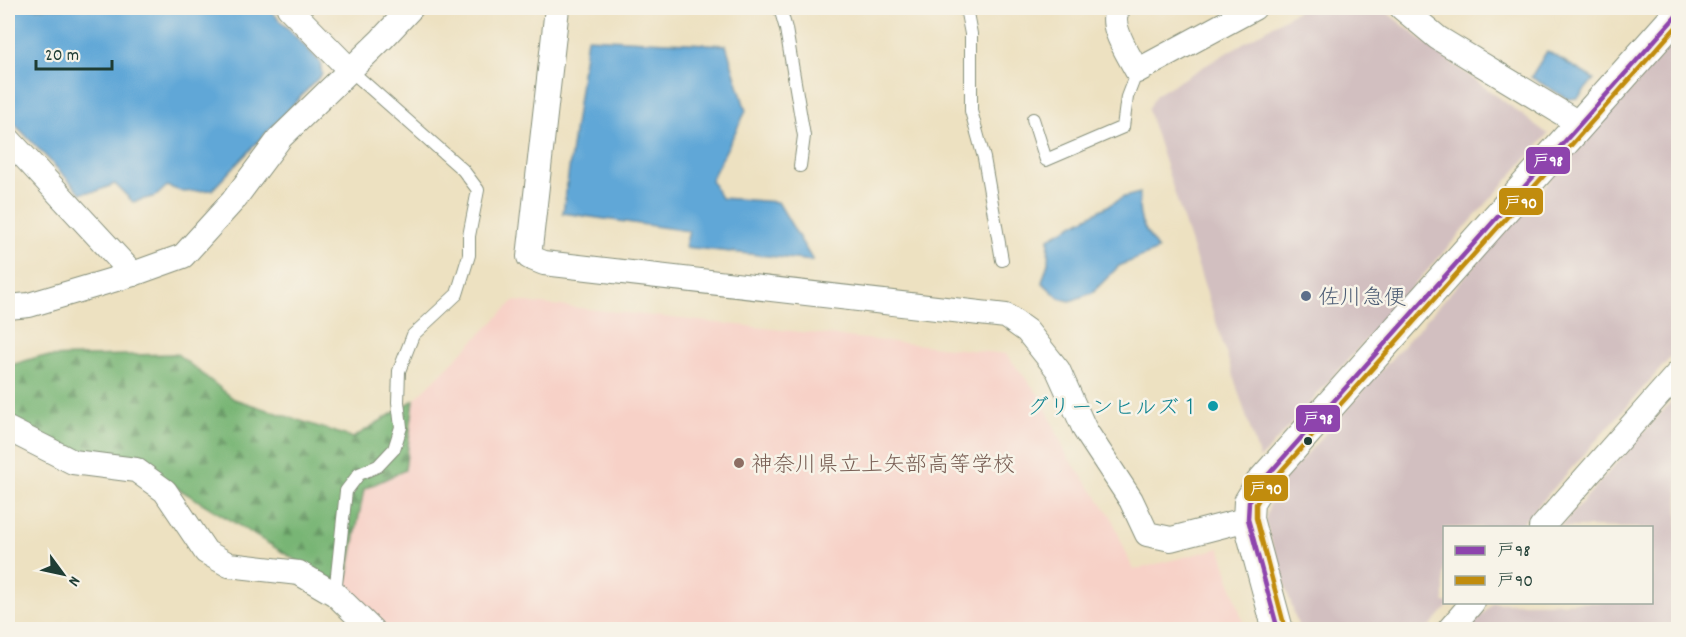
<svg xmlns="http://www.w3.org/2000/svg" width="1686" height="637" viewBox="0 0 1686 637" font-family="Dekko,'Klee One',sans-serif">
<style>
.built{fill:#f7d1c7}
.industrial{fill:#d2bfc0}
.forest{fill:url(#forest-firs);stroke:#4c7954;stroke-width:1.5}
.water{fill:#61a7d7;stroke:#407286;stroke-width:1.5}
.lines{fill:none;stroke-linecap:round;stroke-linejoin:round}
.service-casing{stroke:#868f7a;stroke-width:14}
.minor-casing{stroke:#868f7a;stroke-width:26}
.tertiary-casing{stroke:#868f7a;stroke-width:32}
.service{stroke:#fff;stroke-width:12}
.minor{stroke:#fff;stroke-width:24}
.tertiary{stroke:#fff;stroke-width:30}
.bus-1-casing{stroke:#f7f3e8;stroke-width:9}
.bus-2-casing{stroke:#f7f3e8;stroke-width:9}
.bus-1{stroke:#8e44ad;stroke-width:4.5}
.bus-2{stroke:#c18c0d;stroke-width:4.5}
.service-dot{fill:#5c6f8a;stroke:#f7f3e8;stroke-width:2}
.culture-dot{fill:#0f9aa8;stroke:#f7f3e8;stroke-width:2}
.bus-dot{fill:#1f3d34;stroke:#f7f3e8;stroke-width:2}
.education-dot{fill:#8d6e63;stroke:#f7f3e8;stroke-width:2}
.labels{text-anchor:middle;stroke-width:5;stroke-linejoin:round;paint-order:stroke}
.service-label{font-size:22px;fill:#4e5e75;stroke:#f7f3e8;text-anchor:start}
.culture-label{font-size:22px;fill:#0d838f;stroke:#f7f3e8;text-anchor:end}
.education-label{font-size:22px;fill:#785e54;stroke:#f7f3e8;text-anchor:start}
.line-badge{stroke:#f7f3e8;stroke-width:2}
.badge-label{font-size:16px;text-anchor:middle;font-weight:bold;fill:#fff}
</style>
<defs>
<pattern id="forest-firs" width="22" height="20" patternUnits="userSpaceOnUse" patternTransform="scale(1.5)"><rect width="22" height="20" fill="#78b574"/><path d="M5 1l3.5 6h-7zM16 11l3.5 6h-7z" fill="#629460"/></pattern>
</defs>
<rect width="100%" height="100%" fill="#f7f3e8"/>
<filter id="ink" filterUnits="userSpaceOnUse"><feTurbulence type="fractalNoise" baseFrequency=".0167" numOctaves="2"/><feDisplacementMap in="SourceGraphic" scale="12" xChannelSelector="R" yChannelSelector="G"/><feConvolveMatrix kernelMatrix="1 2 1 2 8 2 1 2 1" color-interpolation-filters="sRGB"/></filter>
<filter id="wash" filterUnits="userSpaceOnUse"><feTurbulence type="fractalNoise" baseFrequency=".008" numOctaves="4" result="noise"/><feDisplacementMap in="SourceGraphic" scale="24" xChannelSelector="R" yChannelSelector="G"/><feGaussianBlur stdDeviation="1.35" result="paint"/><feColorMatrix in="noise" values="0 0 0 0 0 0 0 0 0 0 0 0 0 0 0 0 0 1.4 0 .05"/><feComposite in="paint" operator="in"/></filter>
<g filter="url(#wash)">
<rect width="100%" height="100%" fill="#ede1c1"/>
<!-- built -->
<path class="built" d="M 514,301 L 1006,354 L 1042,399 L 1067,456 L 1111,516 L 1133,570 L 1220,548 L 1245,629 L 385,630 L 345,590 L 364,489 L 405,470 L 414,400 Z"/>
<!-- industrial -->
<g class="industrial">
<path d="M 1302,8 L 1381,8 L 1445,58 L 1548,134 L 1260,459 L 1148,110 L 1156,95 Z"/>
<path d="M 1678,37 L 1678,349 L 1519,527 L 1444,528 L 1444,602 L 1451,603 L 1427,629 L 1299,629 L 1265,521 L 1273,492 Z"/>
<path d="M 1678,394 L 1678,629 L 1469,629 L 1493,603 L 1652,602 L 1652,528 L 1560,527 Z"/>
</g>
<!-- forest -->
<path class="forest" d="M 177,354 L 234,399 L 353,438 L 414,400 L 405,470 L 364,489 L 345,590 L 138,464 L 80,458 L 8,424 L 8,366 L 38,357 Z"/>
<!-- water -->
<g class="water">
<path d="M 8,8 L 268,8 L 320,62 L 322,74 L 212,190 L 183,192 L 167,186 L 156,196 L 133,202 L 115,184 L 97,191 L 81,193 L 8,117 Z"/>
<path d="M 587,38 L 726,45 L 746,111 L 711,180 L 721,198 L 778,202 L 813,261 L 685,247 L 689,231 L 563,213 Z"/>
<path d="M 1547,51 L 1594,79 L 1578,98 L 1568,99 L 1531,77 Z"/>
<path d="M 1140,193 C 1136,220 1144,228 1158,250 L 1119,266 L 1092,293 L 1070,301 L 1059,298 L 1042,282 L 1048,263 L 1049,238 L 1124,197 Z"/>
</g>
</g>
<g filter="url(#ink)">
<g class="lines">
<defs>
<g id="service">
<path d="M 780,8 L 786,29 L 804,136 L 800,166"/>
<path d="M 966,8 L 971,34 L 971,111 L 984,158 L 1002,260"/>
<path d="M 1033,119 L 1046,160 L 1123,127 L 1127,97 L 1137,71"/>
<path d="M 335,594 L 346,491 L 359,474 L 378,466 L 394,449 L 401,427 L 398,402 L 399,371 L 413,335 L 457,294 L 469,255 L 469,236 L 478,190 L 463,170 L 350,70"/>
</g>
<g id="minor">
<path d="M 289,8 L 350,70"/>
<path d="M 557,8 L 529,257 L 544,263 L 1006,316 L 1027,331 L 1058,370 L 1085,430 L 1131,500 L 1147,534 L 1171,539 L 1248,519"/>
<path d="M 1119,8 C 1106,23 1129,55 1137,71 L 1254,8"/>
<path d="M 1402,8 L 1438,38 L 1580,124"/>
<path d="M 8,139 L 133,274"/>
<path d="M 8,307 L 29,305 L 133,274 L 183,256 L 233,201 L 280,138 L 382,39 L 411,8"/>
<path d="M 8,429 L 73,462 L 136,470 L 165,491 L 206,552 L 229,565 L 299,573 L 335,594 L 372,630"/>
<path d="M 1541,528 L 1678,373"/>
<path d="M 1449,630 L 1473,602"/>
</g>
<path id="tertiary" d="M 1278,630 L 1248,519 L 1249,502 L 1260,484 L 1678,14"/>
</defs>
<!-- service casing -->
<use href="#service" class="service-casing"/>
<!-- minor casing -->
<use href="#minor" class="minor-casing"/>
<!-- tertiary casing -->
<use href="#tertiary" class="tertiary-casing"/>
<!-- service -->
<use href="#service" class="service"/>
<!-- minor -->
<use href="#minor" class="minor"/>
<!-- tertiary -->
<use href="#tertiary" class="tertiary"/>
<defs>
<path id="bus-1" d="M 1278,630 L 1248,519 L 1249,502 L 1260,484 L 1678,14"/>
<path id="bus-2" d="M 1285,628 L 1256,518 L 1256,504 L 1266,488 L 1678,25"/>
</defs>
<!-- bus-1 casing -->
<use href="#bus-1" class="bus-1-casing"/>
<!-- bus-2 casing -->
<use href="#bus-2" class="bus-2-casing"/>
<!-- bus-1 -->
<use href="#bus-1" class="bus-1"/>
<!-- bus-2 -->
<use href="#bus-2" class="bus-2"/>
</g>
</g>
<!-- markers -->
<circle class="service-dot" cx="1306" cy="296" r="6"/>
<circle class="culture-dot" cx="1213" cy="406" r="6"/>
<circle class="bus-dot" cx="1308" cy="441" r="5"/>
<circle class="education-dot" cx="739" cy="463" r="6"/>
<g class="labels">
<!-- service labels -->
<g class="service-label">
<text x="1318" y="304">佐川急便</text>
</g>
<!-- culture labels -->
<g class="culture-label">
<text x="1201" y="414">グリーンヒルズ１</text>
</g>
<!-- education labels -->
<g class="education-label">
<text x="751" y="471">神奈川県立上矢部高等学校</text>
</g>
</g>
<g class="line-badge">
<rect x="1525" y="146" width="46" height="29" rx="6" fill="#8e44ad"/>
<rect x="1498" y="187" width="46" height="29" rx="6" fill="#c18c0d"/>
<rect x="1295" y="404" width="46" height="29" rx="6" fill="#8e44ad"/>
<rect x="1243" y="474" width="46" height="28" rx="6" fill="#c18c0d"/>
</g>
<g class="badge-label">
<text x="1548" y="166">戸98</text>
<text x="1521" y="208">戸90</text>
<text x="1318" y="424">戸98</text>
<text x="1266" y="494">戸90</text>
</g>
<!-- margin -->
<rect width="1686" height="637" fill="none" stroke="#f7f3e8" stroke-width="30"/>
<!-- legend -->
<rect x="1443" y="526" width="210" height="78" fill="#f7f3e8" stroke="#a1aaa0" stroke-width="1.5"/>
<rect x="1455" y="546" width="30" height="9" fill="#8e44ad" stroke="#a1aaa0" stroke-width="1.5"/>
<text x="1497" y="556" font-size="18" fill="#1f3d34">戸98</text>
<rect x="1455" y="576" width="30" height="9" fill="#c18c0d" stroke="#a1aaa0" stroke-width="1.5"/>
<text x="1497" y="586" font-size="18" fill="#1f3d34">戸90</text>
<!-- north arrow -->
<g transform="translate(63 574) rotate(123)" stroke="#f7f3e8" stroke-width="4.5" paint-order="stroke">
<path d="M0-4.5L10 22L0 15L-10 22Z" fill="#1f3d34"/>
<text y="-9" font-size="16" font-weight="bold" text-anchor="middle" fill="#1f3d34">N</text>
</g>
<!-- scale -->
<path d="M36 60v9h76v-9" fill="none" stroke="#1f3d34" stroke-width="3"/>
<text x="45" y="60" font-size="18" fill="#1f3d34" stroke="#f7f3e8" stroke-width="4.5" paint-order="stroke">20 m</text>
</svg>
